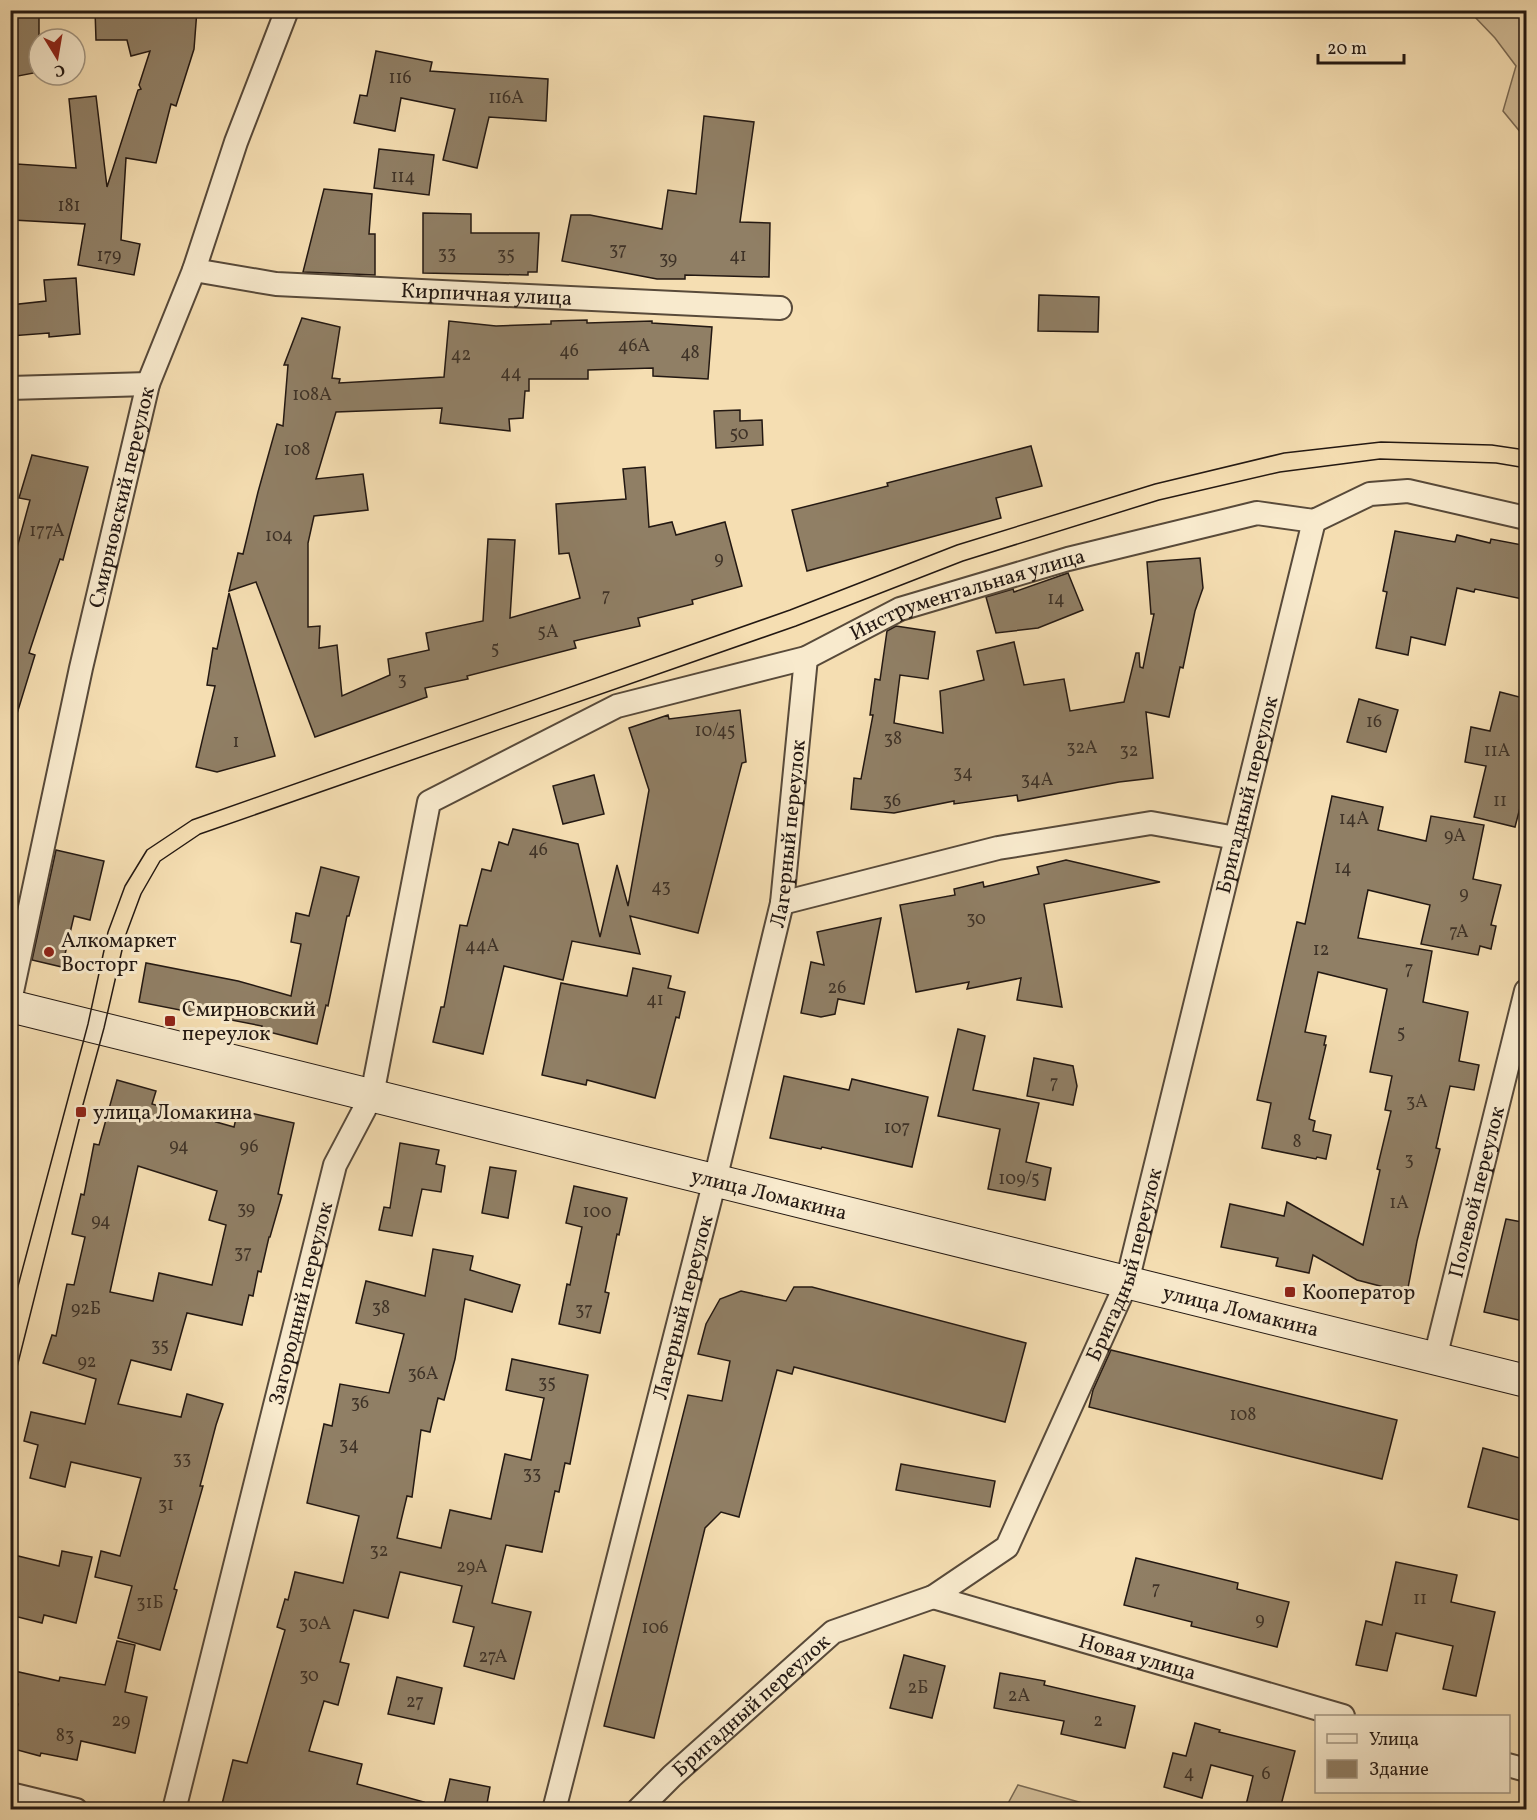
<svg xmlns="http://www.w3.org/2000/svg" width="1537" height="1820" viewBox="0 0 1537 1820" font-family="Vollkorn,serif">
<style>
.green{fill:#d1bc97;stroke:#7a6a54;stroke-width:1.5}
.building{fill:#907f65;stroke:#231812;stroke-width:1.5;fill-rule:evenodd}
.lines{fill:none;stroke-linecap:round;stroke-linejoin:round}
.minor-casing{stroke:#584a3a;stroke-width:26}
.secondary-casing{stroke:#231812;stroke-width:34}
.minor{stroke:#f8eacd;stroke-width:22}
.secondary{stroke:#f8eacd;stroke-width:32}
.tram{stroke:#231812;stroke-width:1.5}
.poi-dot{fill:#8f2418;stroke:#f8eacd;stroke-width:2}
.labels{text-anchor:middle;stroke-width:6;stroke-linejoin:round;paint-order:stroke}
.number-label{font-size:18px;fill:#3e3227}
.street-label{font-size:21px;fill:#231812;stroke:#f8eacd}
.poi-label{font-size:21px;fill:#231812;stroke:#f8eacd;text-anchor:start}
</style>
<rect width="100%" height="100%" fill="#f5deb2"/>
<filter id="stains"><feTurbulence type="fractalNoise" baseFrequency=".00333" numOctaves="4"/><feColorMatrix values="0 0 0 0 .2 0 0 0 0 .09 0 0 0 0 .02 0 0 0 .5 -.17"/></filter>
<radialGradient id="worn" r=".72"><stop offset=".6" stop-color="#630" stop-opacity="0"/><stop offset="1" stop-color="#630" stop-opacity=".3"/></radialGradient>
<!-- green -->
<g class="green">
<path d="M 1472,11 L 1526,11 L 1526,139 L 1503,111 L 1516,66 L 1495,38 L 1474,16 Z"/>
<path d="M 1018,1785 L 1104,1809 L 1005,1809 Z"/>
</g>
<!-- building -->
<g class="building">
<path d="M 10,10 L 39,10 L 39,72 L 13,77 L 10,64 Z"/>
<path d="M 95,10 L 197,10 L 194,49 L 176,106 L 171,104 L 156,163 L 126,158 L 121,240 L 140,244 L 134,275 L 78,265 L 85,224 L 13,220 L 17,164 L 76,168 L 69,99 L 96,96 L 107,187 L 138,90 L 141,89 L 139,85 L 150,51 L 131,56 L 127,40 L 96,40 Z"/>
<path d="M 376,51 L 432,62 L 430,71 L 548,79 L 546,121 L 489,117 L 477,168 L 443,160 L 455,109 L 401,98 L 395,131 L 354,123 L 360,95 L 367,96 Z"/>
<path d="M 704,116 L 754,122 L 740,222 L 770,223 L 769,277 L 685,275 L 685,279 L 657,279 L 562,261 L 571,215 L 590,215 L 662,229 L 668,190 L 696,194 Z"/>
<path d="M 379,149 L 434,155 L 429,195 L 374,188 Z"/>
<path d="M 324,189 L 372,194 L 369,234 L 375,234 L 375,275 L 303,272 Z"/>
<path d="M 423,213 L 471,214 L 471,233 L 539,233 L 537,272 L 528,272 L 528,275 L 423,273 Z"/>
<path d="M 76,278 L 80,334 L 49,337 L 49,333 L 10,336 L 10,305 L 46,301 L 44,280 Z"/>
<path d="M 1039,295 L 1099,297 L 1098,332 L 1038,331 Z"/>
<path d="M 302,318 L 340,327 L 332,378 L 340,379 L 339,383 L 444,377 L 449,321 L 496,326 L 551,324 L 551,321 L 587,320 L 587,323 L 652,321 L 652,323 L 712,327 L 708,379 L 653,376 L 653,368 L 588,370 L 588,379 L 529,379 L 529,391 L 525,391 L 523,418 L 509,419 L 510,431 L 440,423 L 442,408 L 336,412 L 316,479 L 363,474 L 368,510 L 314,516 L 308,543 L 308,627 L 320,626 L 319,648 L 337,645 L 342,696 L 390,675 L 388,659 L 429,650 L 426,633 L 483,621 L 488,539 L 515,540 L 510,618 L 580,598 L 569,553 L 559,554 L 556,504 L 626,499 L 623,469 L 645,467 L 649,527 L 672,522 L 676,535 L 725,522 L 742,586 L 692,600 L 693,604 L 638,618 L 640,626 L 574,641 L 576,648 L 467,676 L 468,679 L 425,688 L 427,697 L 315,737 L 256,582 L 229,591 L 238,553 L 243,554 L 258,492 L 277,424 L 283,426 L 288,365 L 284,365 Z"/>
<path d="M 740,410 L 740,421 L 762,420 L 763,445 L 716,448 L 714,411 Z"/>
<path d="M 1031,446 L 1042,486 L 996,498 L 1001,518 L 807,571 L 792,510 L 888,486 L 887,483 Z"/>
<path d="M 32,455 L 88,467 L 63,560 L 60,559 L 29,653 L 35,655 L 16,717 L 10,716 L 10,573 L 30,500 L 19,498 Z"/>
<path d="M 1395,531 L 1455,542 L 1457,535 L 1490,543 L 1491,539 L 1527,546 L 1527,600 L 1475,589 L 1474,592 L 1457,588 L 1445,645 L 1411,637 L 1408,655 L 1376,648 L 1387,592 L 1383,591 Z"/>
<path d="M 1200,558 L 1203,588 L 1195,611 L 1183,668 L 1180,667 L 1169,717 L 1146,712 L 1153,778 L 1119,782 L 1018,801 L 1017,795 L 954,804 L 954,801 L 894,813 L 851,809 L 854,778 L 861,779 L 873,715 L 870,715 L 875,679 L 880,680 L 887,631 L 896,626 L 935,632 L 928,679 L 900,675 L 894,723 L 943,733 L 940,691 L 984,680 L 977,651 L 1014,642 L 1024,685 L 1064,679 L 1070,711 L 1124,702 L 1136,653 L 1139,653 L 1140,667 L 1143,668 L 1154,614 L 1151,614 L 1147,562 Z"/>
<path d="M 1068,573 L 1083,610 L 1038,628 L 996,633 L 986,597 L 1013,589 L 1014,592 Z"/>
<path d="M 229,593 L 275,756 L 217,772 L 196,767 L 215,686 L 207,685 L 213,648 L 217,649 Z"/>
<path d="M 1500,692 L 1527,699 L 1527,781 L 1515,827 L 1474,817 L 1486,766 L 1465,762 L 1471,727 L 1490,731 Z"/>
<path d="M 1359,699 L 1398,710 L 1386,752 L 1347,742 Z"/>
<path d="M 740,710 L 746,762 L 742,763 L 698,933 L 630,916 L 640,954 L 572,941 L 563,980 L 504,966 L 483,1054 L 433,1042 L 441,1007 L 444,1007 L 460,925 L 467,926 L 482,869 L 491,871 L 499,842 L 508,845 L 513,829 L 578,844 L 600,937 L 617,865 L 628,906 L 649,790 L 629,728 L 668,715 L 669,719 Z"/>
<path d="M 594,775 L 604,814 L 563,824 L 553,786 Z"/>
<path d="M 1332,796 L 1383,807 L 1378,830 L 1426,841 L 1431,816 L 1484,825 L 1473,879 L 1501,885 L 1491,925 L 1496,926 L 1491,949 L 1480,946 L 1478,955 L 1421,944 L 1430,905 L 1368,890 L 1358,938 L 1432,951 L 1423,1002 L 1468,1012 L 1459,1061 L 1479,1065 L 1474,1090 L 1450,1086 L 1436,1148 L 1440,1149 L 1417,1241 L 1407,1293 L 1357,1280 L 1313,1255 L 1309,1273 L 1276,1266 L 1278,1258 L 1221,1247 L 1230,1204 L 1284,1216 L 1287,1202 L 1363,1245 L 1380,1170 L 1377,1169 L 1391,1111 L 1385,1110 L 1392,1076 L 1370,1072 L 1387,989 L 1318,972 L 1305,1032 L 1326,1036 L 1324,1045 L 1326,1045 L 1309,1119 L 1315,1121 L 1313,1131 L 1331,1135 L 1326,1159 L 1317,1157 L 1316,1159 L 1262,1148 L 1271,1103 L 1257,1100 L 1297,922 L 1305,924 Z"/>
<path d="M 56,850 L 104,861 L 90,920 L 74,916 L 62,967 L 32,960 Z"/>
<path d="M 1066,860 L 1160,882 L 1044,904 L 1062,1007 L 1017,1000 L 1021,978 L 967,989 L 969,982 L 916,992 L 900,905 L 955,895 L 954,889 L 983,882 L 984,887 L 1039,874 L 1037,867 Z"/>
<path d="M 321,867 L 359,877 L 349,916 L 347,916 L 328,1006 L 326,1005 L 317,1044 L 261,1030 L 262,1026 L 139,1002 L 146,963 L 238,981 L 291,996 L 301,944 L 291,942 L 296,913 L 309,916 Z"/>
<path d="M 881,918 L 864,1004 L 838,999 L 835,1014 L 821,1017 L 801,1013 L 811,962 L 824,965 L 817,932 Z"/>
<path d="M 633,968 L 671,976 L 668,988 L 685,992 L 679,1018 L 676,1017 L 655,1098 L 587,1080 L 586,1085 L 542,1075 L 561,983 L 627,996 Z"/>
<path d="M 958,1029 L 985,1036 L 973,1090 L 1039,1103 L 1026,1162 L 1051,1168 L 1045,1200 L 988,1189 L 1000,1129 L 938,1116 Z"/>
<path d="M 1034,1058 L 1073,1066 L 1077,1086 L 1073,1105 L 1027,1096 Z"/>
<path d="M 784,1076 L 849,1090 L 852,1079 L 928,1097 L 912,1167 L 822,1147 L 821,1149 L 770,1138 Z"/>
<path d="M 117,1080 L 156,1091 L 152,1104 L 234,1127 L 238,1110 L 294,1123 L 278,1194 L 282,1195 L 270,1237 L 269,1237 L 261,1272 L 258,1271 L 253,1296 L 249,1295 L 242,1325 L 187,1313 L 171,1370 L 131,1360 L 118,1404 L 181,1417 L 187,1394 L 223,1404 L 216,1425 L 200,1486 L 203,1486 L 174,1589 L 177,1590 L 160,1650 L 118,1638 L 132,1586 L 95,1577 L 101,1551 L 120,1556 L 141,1478 L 71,1462 L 65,1487 L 30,1478 L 38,1445 L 24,1441 L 31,1412 L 85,1424 L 96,1379 L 43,1363 L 52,1335 L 56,1336 L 67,1284 L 74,1285 L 85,1237 L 72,1234 L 81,1194 L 84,1195 L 94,1144 L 99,1145 ZM 138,1166 L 217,1191 L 209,1220 L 226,1225 L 212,1285 L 159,1273 L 153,1301 L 110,1292 Z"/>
<path d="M 400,1143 L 439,1150 L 436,1164 L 445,1166 L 441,1192 L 422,1189 L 412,1236 L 379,1230 L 384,1207 L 390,1208 Z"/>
<path d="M 490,1167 L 516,1171 L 508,1218 L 482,1213 Z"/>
<path d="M 574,1186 L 627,1198 L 619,1235 L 617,1234 L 605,1292 L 609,1293 L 600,1333 L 559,1324 L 567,1284 L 570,1285 L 582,1227 L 566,1223 Z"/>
<path d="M 1506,1219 L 1527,1223 L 1527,1322 L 1484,1312 Z"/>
<path d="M 433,1249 L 473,1256 L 470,1270 L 520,1285 L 512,1312 L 465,1299 L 455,1359 L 444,1400 L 438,1398 L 430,1432 L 421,1430 L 412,1497 L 407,1496 L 397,1538 L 441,1548 L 450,1510 L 491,1519 L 505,1454 L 531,1460 L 544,1398 L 506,1390 L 512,1359 L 588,1375 L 570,1464 L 565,1463 L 559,1492 L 555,1491 L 542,1552 L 506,1545 L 492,1603 L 531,1612 L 514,1679 L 464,1666 L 474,1627 L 453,1622 L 462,1586 L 400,1572 L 388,1618 L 354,1610 L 340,1662 L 349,1664 L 338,1705 L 324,1701 L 309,1751 L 362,1764 L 357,1784 L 424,1802 L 423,1809 L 246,1809 L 222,1804 L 233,1760 L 247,1763 L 285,1630 L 277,1627 L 285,1599 L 288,1600 L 295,1572 L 343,1583 L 359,1516 L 307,1503 L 324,1424 L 332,1426 L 340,1384 L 389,1393 L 404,1334 L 356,1323 L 366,1281 L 425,1296 Z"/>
<path d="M 794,1287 L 812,1287 L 1026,1343 L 1005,1422 L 794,1367 L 792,1374 L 777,1370 L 739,1517 L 721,1512 L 705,1528 L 654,1738 L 604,1726 L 688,1395 L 722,1401 L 730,1361 L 698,1354 L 706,1324 L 720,1299 L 741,1291 L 786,1301 Z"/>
<path d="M 1111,1350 L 1397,1420 L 1382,1479 L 1089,1407 L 1093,1390 Z"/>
<path d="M 1483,1448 L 1527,1460 L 1527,1522 L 1468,1507 Z"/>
<path d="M 901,1464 L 995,1481 L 990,1507 L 896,1490 Z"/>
<path d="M 62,1551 L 92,1557 L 76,1623 L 44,1615 L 42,1623 L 10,1615 L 10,1554 L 59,1566 Z"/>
<path d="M 1136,1558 L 1238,1583 L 1237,1589 L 1289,1602 L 1277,1647 L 1191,1626 L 1192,1622 L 1124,1605 Z"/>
<path d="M 1396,1562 L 1457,1575 L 1451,1602 L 1495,1612 L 1476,1696 L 1443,1689 L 1453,1646 L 1396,1633 L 1387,1671 L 1356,1665 L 1366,1621 L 1382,1625 Z"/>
<path d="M 117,1641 L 135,1645 L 125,1692 L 147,1697 L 135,1753 L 81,1741 L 77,1760 L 41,1753 L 40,1756 L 10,1748 L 10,1735 L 18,1704 L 10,1702 L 10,1670 L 59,1681 L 60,1677 L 105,1685 Z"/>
<path d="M 904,1655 L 945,1666 L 932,1718 L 890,1708 Z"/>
<path d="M 1000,1673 L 1045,1681 L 1044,1685 L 1135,1706 L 1125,1748 L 1061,1734 L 1064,1721 L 994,1708 Z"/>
<path d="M 397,1677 L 442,1688 L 434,1724 L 388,1714 Z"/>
<path d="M 1195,1723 L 1220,1730 L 1219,1732 L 1295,1751 L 1280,1809 L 1266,1809 L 1246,1805 L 1253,1776 L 1211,1765 L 1202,1798 L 1164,1787 L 1173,1753 L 1186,1756 Z"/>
<path d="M 450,1779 L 490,1787 L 486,1809 L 443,1809 Z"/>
</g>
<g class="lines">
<defs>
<g id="minor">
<path id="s1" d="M 194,270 L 276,284 L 780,308"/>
<path d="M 10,388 L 148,384"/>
<path d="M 782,903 L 998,848 L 1151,823 L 1236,838"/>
<path id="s2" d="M 10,1001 L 81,668 L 148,384 L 194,270 L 236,142 L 287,10"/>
<path id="s3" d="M 1435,1358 L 1526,991"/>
<path id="s4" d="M 933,1597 L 1343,1716"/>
<path d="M 1508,1765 L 1526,1770"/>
<path d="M 10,1794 L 76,1810"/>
<path id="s5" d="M 174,1810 L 335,1165 L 372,1095 L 429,802 L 617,706 L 806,658 L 900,609 L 1068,559 L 1257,513 L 1314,521 L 1370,494 L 1408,491 L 1526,518"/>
<path id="s6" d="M 554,1810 L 715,1180 L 782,903 L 806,658"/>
<path id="s7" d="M 638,1810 L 672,1776 L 833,1632 L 933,1597 L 1007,1547 L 1127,1282 L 1314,521"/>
</g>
<g id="secondary">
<path id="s8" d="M 10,1006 L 1526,1381"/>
</g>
</defs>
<!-- minor casing -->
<use href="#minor" class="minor-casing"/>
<!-- secondary casing -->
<use href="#secondary" class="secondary-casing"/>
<!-- minor -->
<use href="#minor" class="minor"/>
<!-- secondary -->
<use href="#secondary" class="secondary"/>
<!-- tram -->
<g class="tram">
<path d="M 10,1316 L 88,1024 L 108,932 L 125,886 L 147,850 L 192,820 L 790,610 L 957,545 L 1155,484 L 1284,453 L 1381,442 L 1492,445 L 1526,450"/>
<path d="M 10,1395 L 81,1112 L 104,1028 L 125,937 L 141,894 L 160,861 L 200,834 L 796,626 L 963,561 L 1159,500 L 1280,472 L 1380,459 L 1496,463 L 1526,468"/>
</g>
</g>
<!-- markers -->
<g class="poi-dot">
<circle cx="49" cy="952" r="6"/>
<rect x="164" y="1015" width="12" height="12" rx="3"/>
<rect x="75" y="1106" width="12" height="12" rx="3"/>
<rect x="1284" y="1286" width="12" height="12" rx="3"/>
</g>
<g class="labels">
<!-- number labels -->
<g class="number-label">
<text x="400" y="83">116</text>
<text x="506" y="103">116А</text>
<text x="403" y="182">114</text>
<text x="69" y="211">181</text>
<text x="618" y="255">37</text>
<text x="447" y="259">33</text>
<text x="506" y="260">35</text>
<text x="109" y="261">179</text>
<text x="738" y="261">41</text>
<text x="668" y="264">39</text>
<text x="634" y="351">46А</text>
<text x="569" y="356">46</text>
<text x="690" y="358">48</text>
<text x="461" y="360">42</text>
<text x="511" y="378">44</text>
<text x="312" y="400">108А</text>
<text x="739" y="439">50</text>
<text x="297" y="455">108</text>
<text x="47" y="536">177А</text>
<text x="279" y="541">104</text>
<text x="719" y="564">9</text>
<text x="606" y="601">7</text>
<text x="1056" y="604">14</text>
<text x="548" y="637">5А</text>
<text x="495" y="654">5</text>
<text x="402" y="685">3</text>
<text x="1374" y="727">16</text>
<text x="715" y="736">10/45</text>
<text x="893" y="744">38</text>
<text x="236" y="747">1</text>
<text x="1082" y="753">32А</text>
<text x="1129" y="756">32</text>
<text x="1497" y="756">11А</text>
<text x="963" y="778">34</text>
<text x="1037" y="785">34А</text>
<text x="892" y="806">36</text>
<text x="1500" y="806">11</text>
<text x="1354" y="824">14А</text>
<text x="1455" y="841">9А</text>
<text x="538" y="855">46</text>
<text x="1343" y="873">14</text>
<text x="661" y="892">43</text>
<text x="1464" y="899">9</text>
<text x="976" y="924">30</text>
<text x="1459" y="937">7А</text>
<text x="482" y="951">44А</text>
<text x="1321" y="955">12</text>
<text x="1409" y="974">7</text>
<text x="837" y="993">26</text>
<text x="655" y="1005">41</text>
<text x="1401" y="1038">5</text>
<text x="1054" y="1088">7</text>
<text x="1417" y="1107">3А</text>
<text x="897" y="1133">107</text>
<text x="1297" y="1147">8</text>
<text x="179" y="1151">94</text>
<text x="249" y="1152">96</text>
<text x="1409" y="1165">3</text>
<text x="1019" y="1184">109/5</text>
<text x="1399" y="1208">1А</text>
<text x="246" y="1214">39</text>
<text x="597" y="1217">100</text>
<text x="101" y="1226">94</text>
<text x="243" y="1258">37</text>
<text x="381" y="1313">38</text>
<text x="86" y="1314">92Б</text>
<text x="584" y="1315">37</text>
<text x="160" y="1351">35</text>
<text x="87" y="1367">92</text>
<text x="423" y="1379">36А</text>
<text x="547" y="1388">35</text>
<text x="360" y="1408">36</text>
<text x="1243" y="1420">108</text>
<text x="349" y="1450">34</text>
<text x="182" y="1464">33</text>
<text x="532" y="1479">33</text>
<text x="166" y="1510">31</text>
<text x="379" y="1556">32</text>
<text x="472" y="1572">29А</text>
<text x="1156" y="1594">7</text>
<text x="1420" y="1604">11</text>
<text x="150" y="1608">31Б</text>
<text x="1260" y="1625">9</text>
<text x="315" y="1629">30А</text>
<text x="655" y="1633">106</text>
<text x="493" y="1662">27А</text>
<text x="309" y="1681">30</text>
<text x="918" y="1693">2Б</text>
<text x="1019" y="1701">2А</text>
<text x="415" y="1707">27</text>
<text x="121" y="1726">29</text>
<text x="1098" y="1726">2</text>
<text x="65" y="1741">83</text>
<text x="1189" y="1778">4</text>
<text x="1266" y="1779">6</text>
</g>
<!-- street labels -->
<g class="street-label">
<text dy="7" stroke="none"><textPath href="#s1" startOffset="294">Кирпичная улица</textPath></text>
<text dy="7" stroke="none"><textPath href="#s2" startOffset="516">Смирновский переулок</textPath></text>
<text dy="7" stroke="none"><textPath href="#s5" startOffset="1623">Инструментальная улица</textPath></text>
<text dy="7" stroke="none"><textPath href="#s7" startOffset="1252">Бригадный переулок</textPath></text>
<text dy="7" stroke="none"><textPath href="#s6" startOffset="1005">Лагерный переулок</textPath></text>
<text dy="7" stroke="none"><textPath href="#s3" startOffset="171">Полевой переулок</textPath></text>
<text dy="7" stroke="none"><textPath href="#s8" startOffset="782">улица Ломакина</textPath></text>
<text dy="7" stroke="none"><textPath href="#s7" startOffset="766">Бригадный переулок</textPath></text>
<text dy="7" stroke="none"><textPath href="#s5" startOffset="522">Загородний переулок</textPath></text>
<text dy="7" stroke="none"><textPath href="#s6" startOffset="519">Лагерный переулок</textPath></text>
<text dy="7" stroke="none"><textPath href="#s8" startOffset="1268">улица Ломакина</textPath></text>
<text dy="7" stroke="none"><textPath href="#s4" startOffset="213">Новая улица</textPath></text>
<text dy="7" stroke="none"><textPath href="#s7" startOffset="154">Бригадный переулок</textPath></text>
</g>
<!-- poi labels -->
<g class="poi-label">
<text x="61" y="947">Алкомаркет<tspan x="61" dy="24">Восторг</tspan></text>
<text x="182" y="1016">Смирновский<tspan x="182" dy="24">переулок</tspan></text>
<text x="93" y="1119">улица Ломакина</text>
<text x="1302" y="1299">Кооператор</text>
</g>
</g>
<!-- margin -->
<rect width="1537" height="1820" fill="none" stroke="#f5deb2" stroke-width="36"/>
<rect x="12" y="12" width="1513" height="1796" fill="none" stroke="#231812" stroke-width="3"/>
<rect x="18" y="18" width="1501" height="1784" fill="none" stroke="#231812" stroke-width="1.5"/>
<!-- legend -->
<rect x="1315" y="1715" width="195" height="78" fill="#f8eacd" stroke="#a39682" stroke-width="1.5"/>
<rect x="1327" y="1734" width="30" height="9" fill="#f8eacd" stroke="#a39682" stroke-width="1.5"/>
<text x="1369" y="1745" font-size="18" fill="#231812">Улица</text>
<rect x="1327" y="1760" width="30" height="18" fill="#907f65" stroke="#a39682" stroke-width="1.5"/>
<text x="1369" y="1775" font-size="18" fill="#231812">Здание</text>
<!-- north arrow -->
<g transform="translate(57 57) rotate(169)"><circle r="28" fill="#f8eacd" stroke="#a39682" stroke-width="1.5"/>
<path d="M0-4.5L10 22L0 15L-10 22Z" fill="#8f2418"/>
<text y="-9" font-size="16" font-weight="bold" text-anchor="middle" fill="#231812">С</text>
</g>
<!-- scale -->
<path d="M1318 54v9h86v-9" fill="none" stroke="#231812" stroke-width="3"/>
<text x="1327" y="54" font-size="18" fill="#231812" stroke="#f8eacd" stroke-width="4.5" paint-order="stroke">20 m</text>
<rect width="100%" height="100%" filter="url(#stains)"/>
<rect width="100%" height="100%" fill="url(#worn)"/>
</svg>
